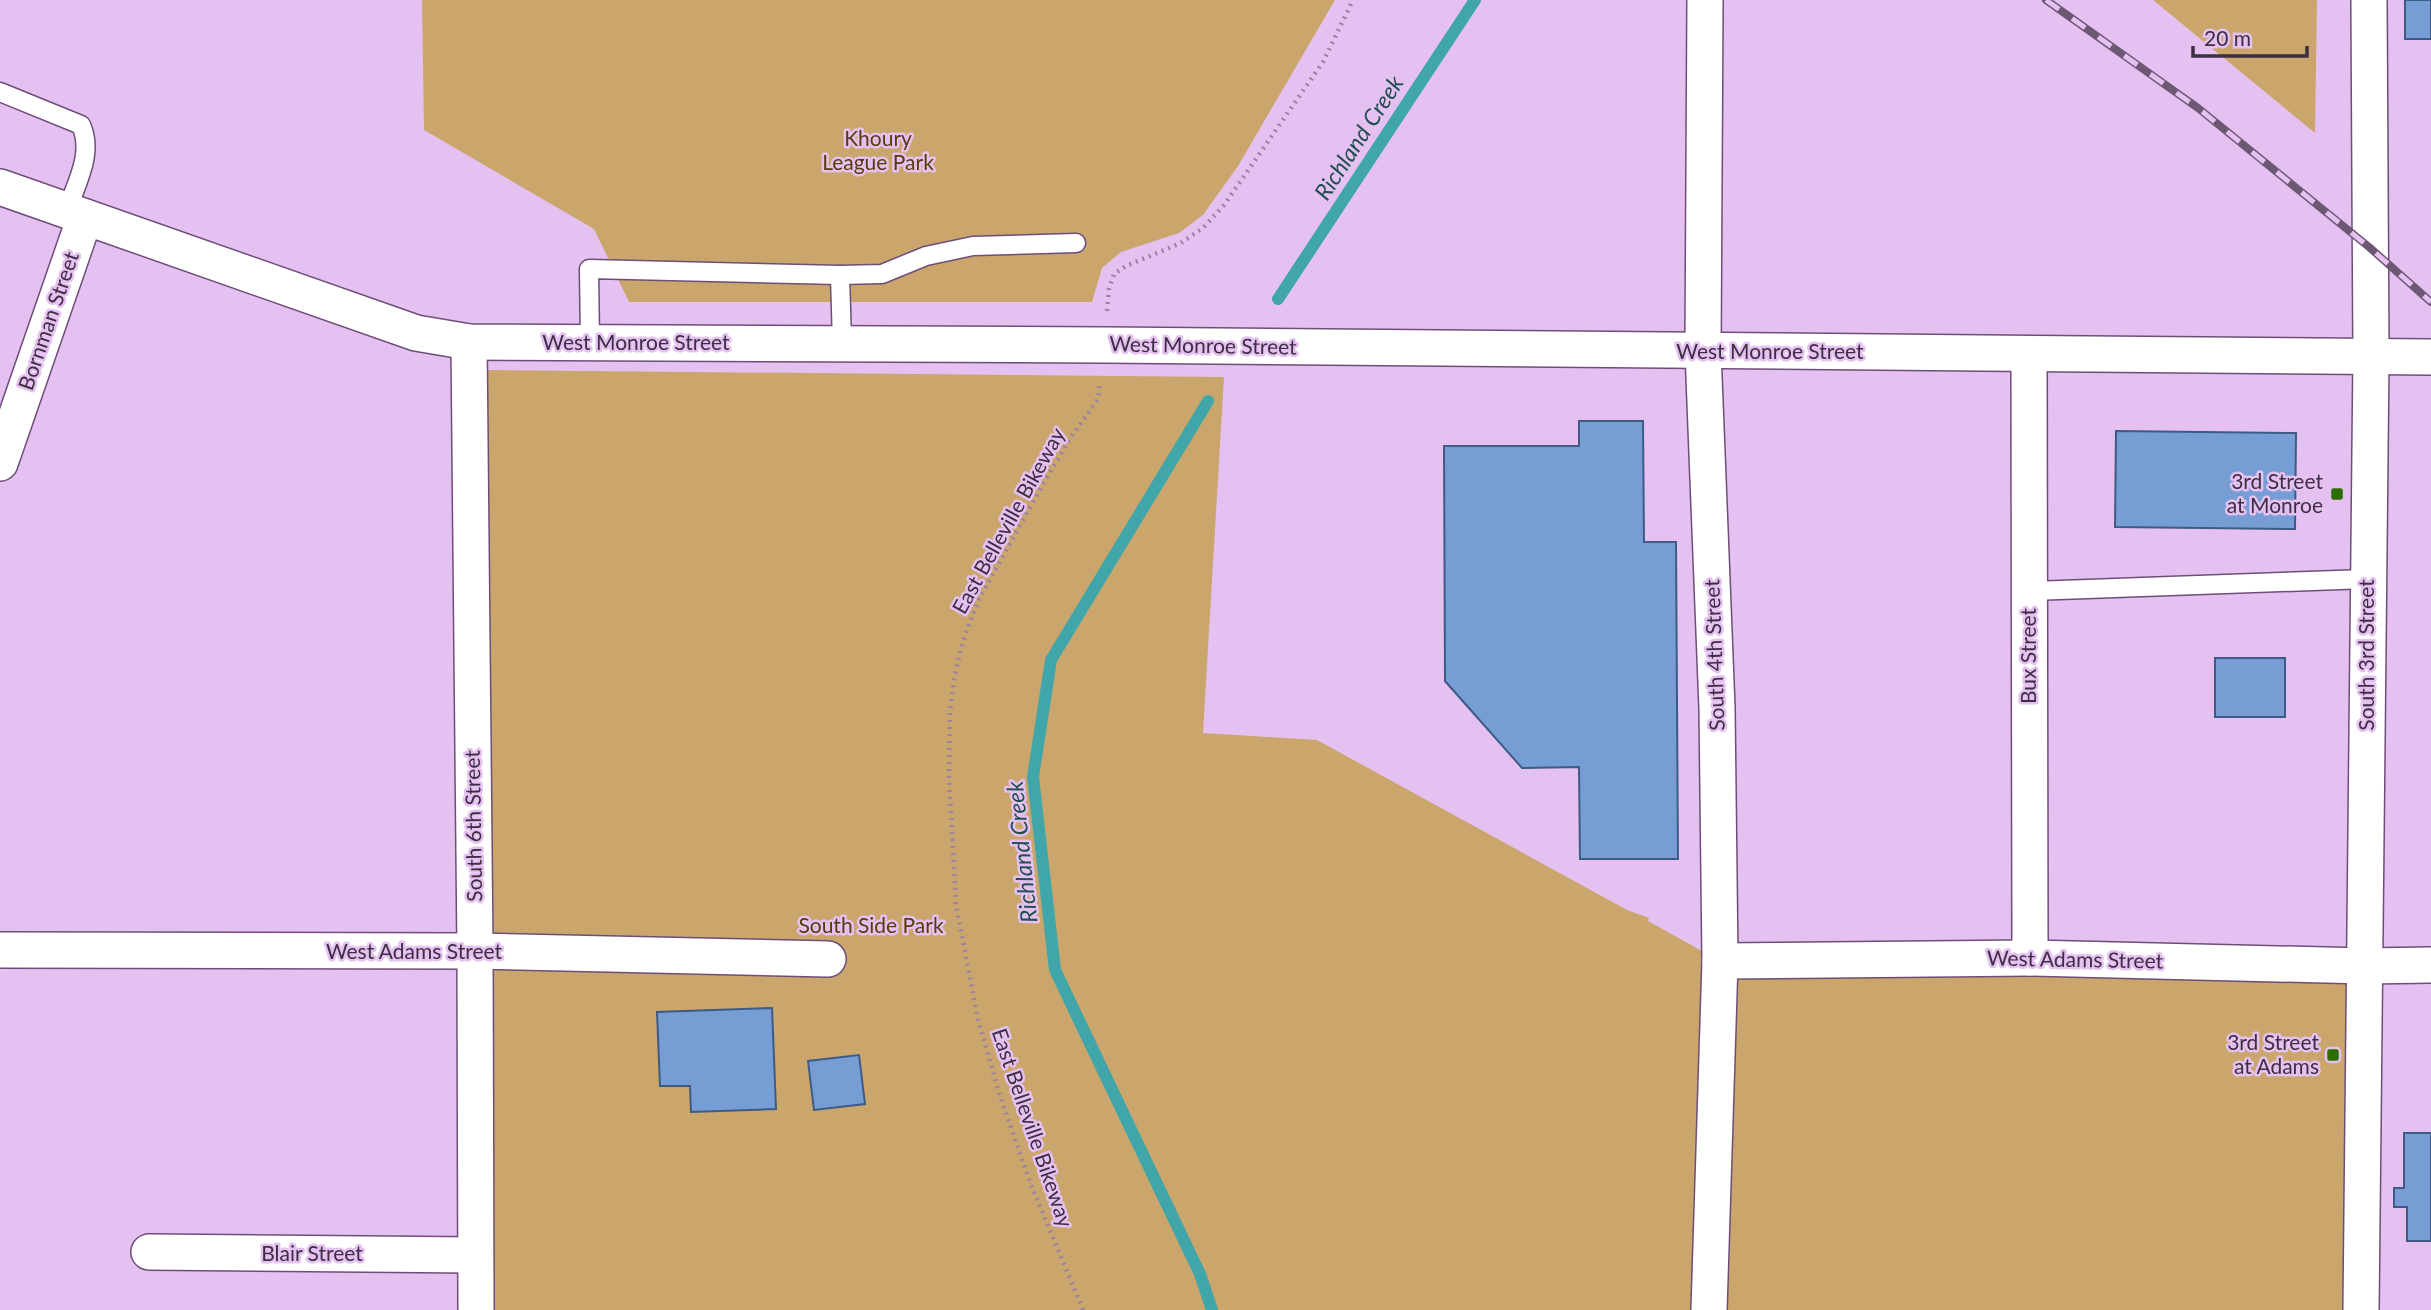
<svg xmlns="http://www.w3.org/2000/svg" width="2431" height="1310" viewBox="0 0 2431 1310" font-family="Lato,sans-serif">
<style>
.green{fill:#cba66c}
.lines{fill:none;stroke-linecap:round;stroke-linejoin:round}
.stream{stroke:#40a6a9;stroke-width:12}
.building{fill:#779dd5;stroke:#3e5b85;stroke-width:2}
.lane-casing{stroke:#6e4e78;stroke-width:21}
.street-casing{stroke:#6e4e78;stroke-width:38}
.path{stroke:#9b81a4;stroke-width:4.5;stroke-dasharray:2 5;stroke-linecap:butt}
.lane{stroke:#fff;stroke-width:18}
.street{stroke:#fff;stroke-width:35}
.rail-casing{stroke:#6d5873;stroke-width:8}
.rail{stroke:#e5c1f2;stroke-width:5;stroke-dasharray:16;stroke-linecap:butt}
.poi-dot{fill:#2d6e04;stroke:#e5c1f2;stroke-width:2.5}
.labels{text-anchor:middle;stroke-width:5;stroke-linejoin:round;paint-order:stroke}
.park-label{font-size:21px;fill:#573c08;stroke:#e5c1f2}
.street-label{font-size:21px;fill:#3d2e41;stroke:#e5c1f2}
.poi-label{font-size:21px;fill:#3d2e41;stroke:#e5c1f2;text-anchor:end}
.water-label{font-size:23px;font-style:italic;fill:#224f50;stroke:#e5c1f2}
</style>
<rect width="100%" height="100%" fill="#e5c1f2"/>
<!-- green -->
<g class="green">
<path d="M 422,0 L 1335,0 L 1238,166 L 1203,215 L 1179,233 L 1121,252 L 1102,268 L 1092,302 L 629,302 L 594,229 L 424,130 Z"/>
<path d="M 2153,0 L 2317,0 L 2315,133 Z"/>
<path d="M 488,370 L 1224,377 L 1203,733 L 1317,740 L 1627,910 L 1649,918 L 1648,921 L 1720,961 L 2351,965 L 2356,1310 L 486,1310 Z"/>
</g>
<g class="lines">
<!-- stream -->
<g class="stream">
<path d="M 1278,299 L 1475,0"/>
<path d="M 1208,401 L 1051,660 L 1033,777 L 1055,970 L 1200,1274 L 1212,1310"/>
</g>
</g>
<!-- building -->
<g class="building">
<rect x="2405" y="0" width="26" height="39"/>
<path d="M 1579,421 L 1643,421 L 1644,542 L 1676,542 L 1678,859 L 1580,859 L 1579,767 L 1522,768 L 1445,681 L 1444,446 L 1579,446 Z"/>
<path d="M 2116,431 L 2296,433 L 2295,529 L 2115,527 Z"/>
<rect x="2215" y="658" width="70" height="59"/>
<path d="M 772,1008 L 776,1109 L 691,1112 L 690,1086 L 660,1086 L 657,1012 Z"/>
<path d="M 859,1055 L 865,1104 L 814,1110 L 808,1061 Z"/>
<path d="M 2404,1133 L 2431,1133 L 2431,1241 L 2407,1241 L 2407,1207 L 2394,1207 L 2394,1188 L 2404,1188 Z"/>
</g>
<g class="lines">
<defs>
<g id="lane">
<path d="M 0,92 L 81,125 C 94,154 76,183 67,211"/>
<path d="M 840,275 L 842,343"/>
<path d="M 590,343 L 589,269 L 840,275 L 882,274 L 926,256 L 973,246 L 1076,243"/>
<path d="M 2029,591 L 2367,579"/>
</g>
<g id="street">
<path d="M 1705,0 L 1703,351 L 1717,708 L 1720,961 L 1709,1310"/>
<path d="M 0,187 L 416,333 L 469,342 L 1105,345 L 2431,357"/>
<path d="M 469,342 L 475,951 L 476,1310"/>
<path d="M 2029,354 L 2030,958"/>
<path d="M 0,463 L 85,217"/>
<path d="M 0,950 L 475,951 L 828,959"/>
<path d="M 1720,961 L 2030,958 L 2366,966 L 2431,965"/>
<path d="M 149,1252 L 475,1255"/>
<path d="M 2361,1310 L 2371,357 L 2369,0"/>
</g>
</defs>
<!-- lane casing -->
<use href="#lane" class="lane-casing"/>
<!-- street casing -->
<use href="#street" class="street-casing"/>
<!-- path -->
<g class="path">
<path d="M 1107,311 L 1109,289 L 1114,274 L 1126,266 L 1181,243 L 1203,228 L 1224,205 L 1323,62 L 1353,0"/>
<path d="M 1083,1310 L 1030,1182 L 1000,1096 L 978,1019 L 956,905 L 949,775 L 950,712 L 954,678 L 963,641 L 978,601 L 1039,491 L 1071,437 L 1098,399 L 1100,382"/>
</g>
<!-- lane -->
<use href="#lane" class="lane"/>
<!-- street -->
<use href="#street" class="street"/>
<defs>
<path id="rail" d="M 2046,0 L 2198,108 L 2369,247 L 2431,302"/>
</defs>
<!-- rail casing -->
<use href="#rail" class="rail-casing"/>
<!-- rail -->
<use href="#rail" class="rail"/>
</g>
<!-- markers -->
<g class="poi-dot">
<rect x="2330" y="487" width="14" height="14" rx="3.5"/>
<rect x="2326" y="1048" width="14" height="14" rx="3.5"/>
</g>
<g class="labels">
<!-- park labels -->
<g class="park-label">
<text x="878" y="146">Khoury<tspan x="878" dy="24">League Park</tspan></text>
<text x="871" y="933">South Side Park</text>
</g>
<!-- street labels -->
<g class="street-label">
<text transform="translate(49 321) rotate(-71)" y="7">Bornman Street</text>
<text x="636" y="350">West Monroe Street</text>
<text transform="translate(1203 346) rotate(1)" y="7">West Monroe Street</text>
<text x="1770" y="359">West Monroe Street</text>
<text transform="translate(1009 521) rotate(-61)" y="7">East Belleville Bikeway</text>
<text transform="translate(1715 655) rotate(-92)" y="7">South 4th Street</text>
<text transform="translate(2367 655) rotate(-90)" y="7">South 3rd Street</text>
<text transform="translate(2029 656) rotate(-90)" y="7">Bux Street</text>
<text transform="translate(474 826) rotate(-91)" y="7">South 6th Street</text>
<text x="414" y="959">West Adams Street</text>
<text transform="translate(2075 960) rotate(1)" y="7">West Adams Street</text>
<text transform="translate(1032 1128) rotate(71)" y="7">East Belleville Bikeway</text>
<text x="312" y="1261">Blair Street</text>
</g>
<!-- poi labels -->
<g class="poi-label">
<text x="2323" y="489">3rd Street<tspan x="2323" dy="24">at Monroe</tspan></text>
<text x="2319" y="1050">3rd Street<tspan x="2319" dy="24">at Adams</tspan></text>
</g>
<!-- water labels -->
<g class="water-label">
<text transform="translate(1359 138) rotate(-57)" y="8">Richland Creek</text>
<text transform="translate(1022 852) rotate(-96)" y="8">Richland Creek</text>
</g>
</g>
<!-- scale -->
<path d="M2193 46v10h114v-10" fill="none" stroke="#3d2e41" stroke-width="3.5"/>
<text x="2204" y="46" font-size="21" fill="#3d2e41" stroke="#e5c1f2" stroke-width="5" paint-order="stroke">20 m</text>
</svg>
